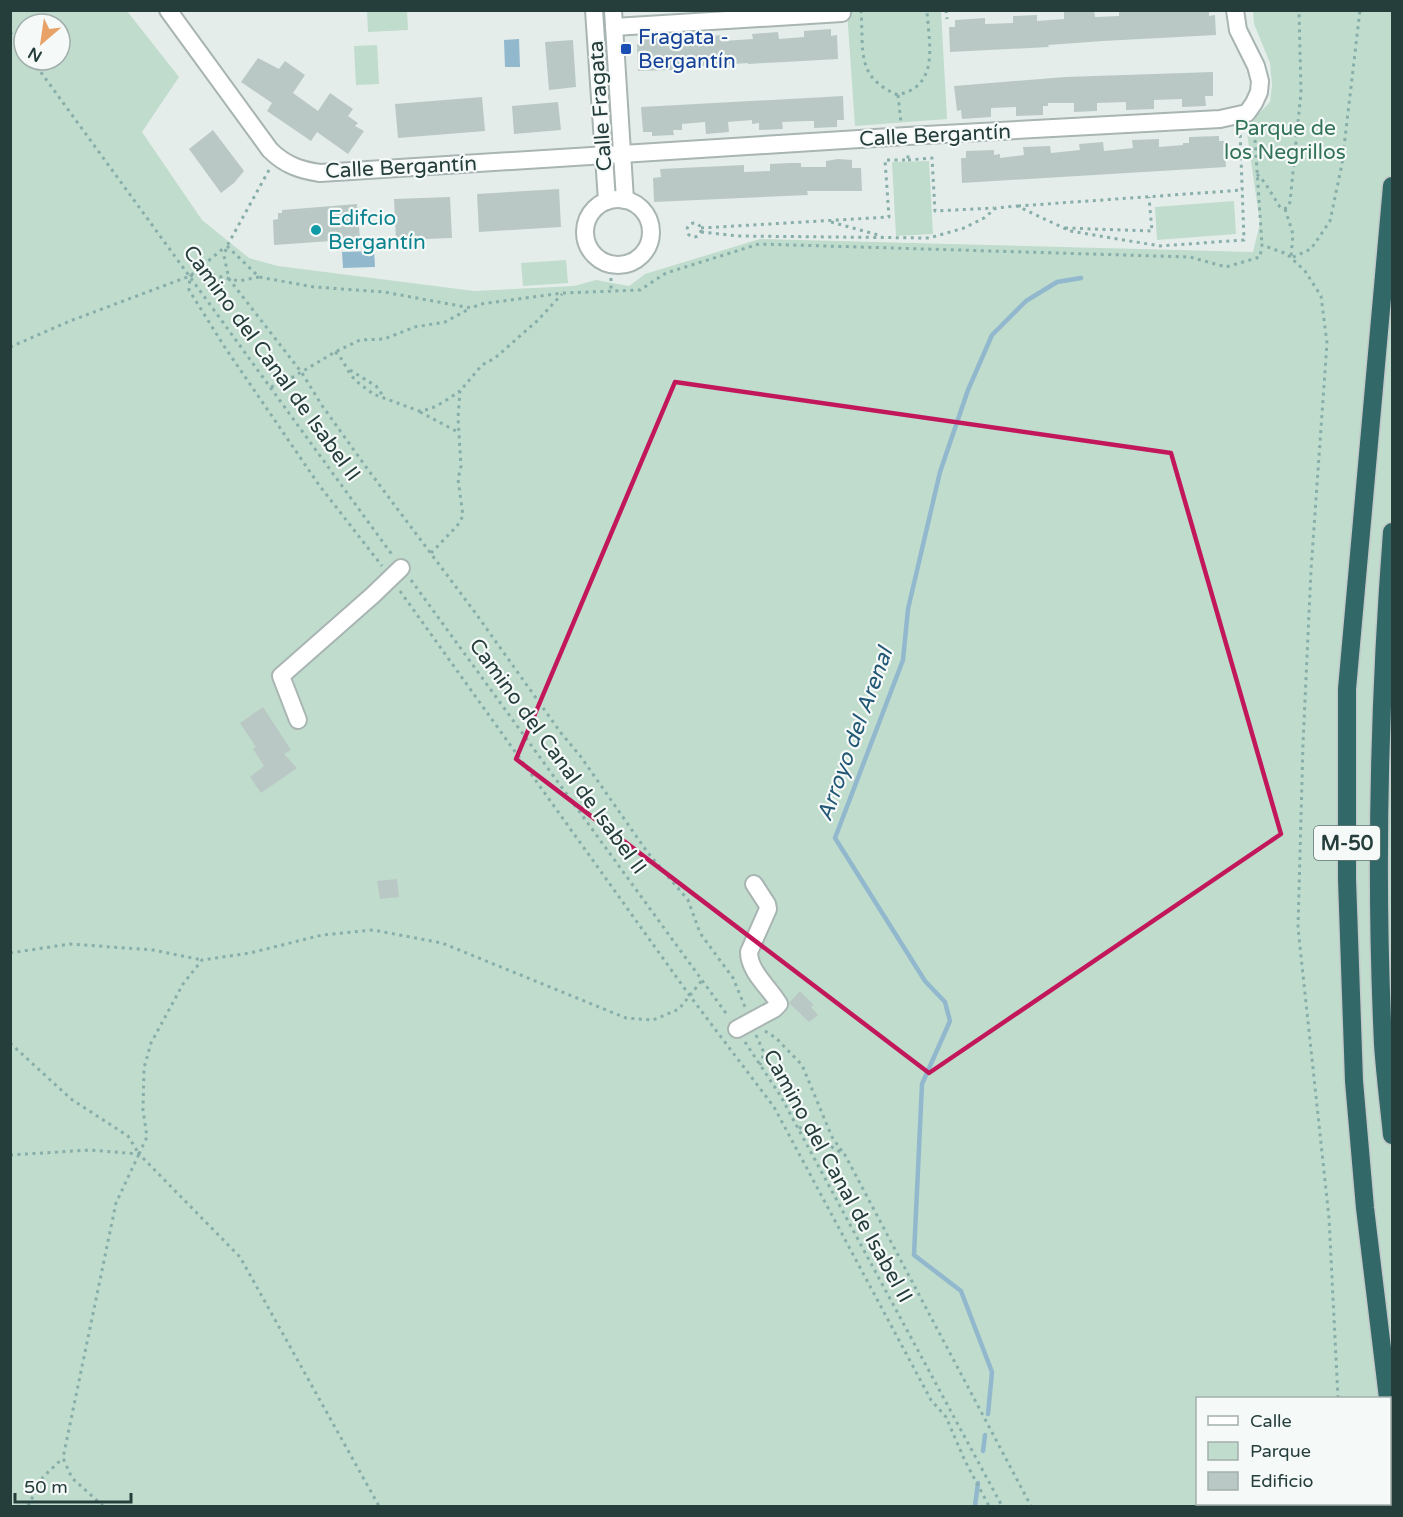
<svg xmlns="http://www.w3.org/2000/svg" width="1403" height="1517" viewBox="0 0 1403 1517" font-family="'Varela Round',sans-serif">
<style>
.green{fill:#c0dccd;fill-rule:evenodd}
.water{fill:#92b8cd}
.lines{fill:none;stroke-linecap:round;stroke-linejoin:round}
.stream{stroke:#92b8cd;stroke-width:4.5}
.building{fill:#bac8c5}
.minor-casing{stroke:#a8b5b3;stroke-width:20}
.highway-casing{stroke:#c2c9c8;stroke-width:21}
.path{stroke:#88aeaa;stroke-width:3;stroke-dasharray:3 4.5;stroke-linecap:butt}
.minor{stroke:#fff;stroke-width:16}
.highway{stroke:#336868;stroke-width:18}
.marked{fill:none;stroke:#c2185b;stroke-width:4.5;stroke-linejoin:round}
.transit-dot{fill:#1a4fb4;stroke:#f5faf8;stroke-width:2}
.culture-dot{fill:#0f9aa8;stroke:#f5faf8;stroke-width:2}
.labels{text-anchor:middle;stroke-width:4.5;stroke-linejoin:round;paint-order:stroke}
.shield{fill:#f5faf8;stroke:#637674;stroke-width:1.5}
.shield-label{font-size:20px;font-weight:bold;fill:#253e3c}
.transit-label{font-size:21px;fill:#164399;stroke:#f5faf8;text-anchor:start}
.street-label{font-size:21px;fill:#253e3c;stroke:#f5faf8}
.park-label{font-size:21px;fill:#327258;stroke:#f5faf8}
.culture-label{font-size:21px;fill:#0d838f;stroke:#f5faf8;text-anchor:start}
.water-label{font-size:22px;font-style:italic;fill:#235776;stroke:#f5faf8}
</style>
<rect width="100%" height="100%" fill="#e5edeb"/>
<!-- green -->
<g class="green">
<path d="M 10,11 L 127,11 L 179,77 L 142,132 L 202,220 L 249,258 L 278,266 L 474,291 L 574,286 L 596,280 L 629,286 L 645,274 L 760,239 L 1253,252 L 1260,223 L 1246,127 L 1270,102 L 1272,85 L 1270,63 L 1254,24 L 1253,11 L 1392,11 L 1392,1506 L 11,1506 ZM 24,24 L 60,24 L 60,60 L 24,60 ZM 1198,1398 L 1390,1398 L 1390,1504 L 1198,1504 Z"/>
<path d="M 367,11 L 407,11 L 408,30 L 368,32 Z"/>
<path d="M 847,11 L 941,11 L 947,119 L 855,126 Z"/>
<path d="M 377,45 L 379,84 L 356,85 L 354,46 Z"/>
<path d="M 929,161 L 933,234 L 896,236 L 892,162 Z"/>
<path d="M 1234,201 L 1236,234 L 1157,240 L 1155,207 Z"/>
<path d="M 566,260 L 568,283 L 523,286 L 521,263 Z"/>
</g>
<!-- water -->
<g class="water">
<path d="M 519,39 L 520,67 L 505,67 L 504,40 Z"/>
<path d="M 374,251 L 375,267 L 343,268 L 342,252 Z"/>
</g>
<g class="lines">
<!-- stream -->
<g class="stream">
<path d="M 988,1414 L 992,1372 L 961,1291 L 914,1255 L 922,1084 L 950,1021 L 945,1002 L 925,981 L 835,838 L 903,660 L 908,609 L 940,472 L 968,390 L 992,335 L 1026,301 L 1057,282 L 1081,278"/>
<path d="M 983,1451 L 985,1435"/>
<path d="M 975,1506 L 978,1483"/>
</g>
</g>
<!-- building -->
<g class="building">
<path d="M 1086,10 L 1094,10 L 1095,17 L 1119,16 L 1119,10 L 1209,10 L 1209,16 L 1215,15 L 1216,35 L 1103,41 L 1048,45 L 1049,47 L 950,52 L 949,27 L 955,27 L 955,20 L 985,18 L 985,24 L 1013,23 L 1013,16 L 1037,15 L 1037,21 L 1064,19 L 1064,12 Z"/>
<path d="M 831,29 L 831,36 L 837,35 L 838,59 L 748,64 L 748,63 L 673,68 L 673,70 L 638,71 L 637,44 L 642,44 L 641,39 L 667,38 L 668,46 L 691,45 L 691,43 L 699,43 L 698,37 L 723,35 L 723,41 L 753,39 L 752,34 L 778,32 L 779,39 L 804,37 L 804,31 Z"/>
<path d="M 573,40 L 576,87 L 549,90 L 545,42 Z"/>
<path d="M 258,58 L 279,69 L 285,61 L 305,75 L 293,93 L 318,111 L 330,93 L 353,109 L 348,116 L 358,123 L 355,126 L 364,131 L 348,154 L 317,132 L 311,141 L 267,111 L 272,103 L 241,82 Z"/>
<path d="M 1213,72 L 1213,96 L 1205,96 L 1206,106 L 1182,107 L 1182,99 L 1154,100 L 1154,109 L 1126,110 L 1126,102 L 1097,103 L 1097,111 L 1074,112 L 1074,103 L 1048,103 L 1048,106 L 1043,106 L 1043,115 L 1016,116 L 1016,107 L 991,108 L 991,117 L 962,119 L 961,110 L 957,111 L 954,86 L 1065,77 Z"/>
<path d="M 843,96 L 844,120 L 837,120 L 837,127 L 814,128 L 814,121 L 806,121 L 782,122 L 783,129 L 759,130 L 759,123 L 752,124 L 752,120 L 728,122 L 729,132 L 706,134 L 705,122 L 682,124 L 682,130 L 673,130 L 674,135 L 652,136 L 652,132 L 643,132 L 641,107 Z"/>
<path d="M 482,97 L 485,131 L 398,138 L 395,104 Z"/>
<path d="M 558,102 L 561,130 L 514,134 L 512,106 Z"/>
<path d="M 213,130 L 244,171 L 234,183 L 221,193 L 189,149 Z"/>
<path d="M 1219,136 L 1219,141 L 1224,141 L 1226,167 L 962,183 L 961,158 L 966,158 L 966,151 L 994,150 L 994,155 L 1000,154 L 1000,158 L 1024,155 L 1023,147 L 1050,146 L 1051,153 L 1080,150 L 1079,144 L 1103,142 L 1104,151 L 1133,148 L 1132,140 L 1159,139 L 1159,147 L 1183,145 L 1183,143 L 1189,143 L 1189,137 Z"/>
<path d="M 838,159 L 852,160 L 852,168 L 861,168 L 862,191 L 807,191 L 808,195 L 654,202 L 653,178 L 661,177 L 660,169 L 744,165 L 744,172 L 770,171 L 770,164 L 789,163 L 801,163 L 801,167 L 826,167 L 826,161 Z"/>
<path d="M 559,189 L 561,227 L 479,232 L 477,194 Z"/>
<path d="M 450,197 L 452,238 L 396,240 L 394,199 Z"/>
<path d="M 357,204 L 360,239 L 274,245 L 273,220 L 278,219 L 278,213 L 282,213 L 282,210 Z"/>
<path d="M 263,707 L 291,750 L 284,754 L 297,768 L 261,793 L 250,777 L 264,766 L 253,749 L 256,747 L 240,723 Z"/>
<path d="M 397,879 L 399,897 L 380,899 L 377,881 Z"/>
<path d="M 800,991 L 814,1005 L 811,1007 L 818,1015 L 809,1022 L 789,1003 Z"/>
</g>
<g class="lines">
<defs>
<g id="minor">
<path d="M 168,10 L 270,150 C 285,165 300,170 320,173 L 907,136 L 1220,119 L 1247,113 L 1254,103 L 1259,92 L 1260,81 L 1256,66 L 1238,30 L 1235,10"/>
<path d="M 594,10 L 607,201"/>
<path d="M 613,10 L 625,200"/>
<path d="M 614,27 L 842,13"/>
<circle cx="618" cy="232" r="33"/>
<path d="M 298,720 L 281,676 L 373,595 L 401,568"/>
<path d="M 737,1029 L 774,1009 L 779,1004 C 770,988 749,972 749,952 L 768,909 L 767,904 L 754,884"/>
</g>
<g id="highway">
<path d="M 1392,532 C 1379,702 1375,873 1383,1044 C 1385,1074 1389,1105 1392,1135"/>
<path d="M 1388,1398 L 1365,1208 L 1354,1081 L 1347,879 L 1347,689 L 1392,186"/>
<path d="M 1390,1410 L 1392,1429"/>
</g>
</defs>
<!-- minor casing -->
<use href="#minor" class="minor-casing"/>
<!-- highway casing -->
<use href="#highway" class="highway-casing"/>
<!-- path -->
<g class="path">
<path d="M 861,10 C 864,51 855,77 898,95 C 904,93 911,91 916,87 C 937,70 928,35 927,10"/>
<path d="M 946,10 L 947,19"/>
<path d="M 10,32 L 24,50"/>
<path d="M 32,60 L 393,556"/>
<path d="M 898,95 L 901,123"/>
<path d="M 1254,125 L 1262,245"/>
<path d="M 908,160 L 932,158 L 935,211 L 994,208"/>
<path d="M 269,170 L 227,246 L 224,256 L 229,279 L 302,373 L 321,404 L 366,467 L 474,611 L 561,733 L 581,757 L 648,853 L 688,900 L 700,933 L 733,978 L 745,1007"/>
<path d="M 1257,174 L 1265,183 L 1280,207 L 1283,209 L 1287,208 L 1290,202 L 1301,92 L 1299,10"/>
<path d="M 1018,206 L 1243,190"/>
<path d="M 1285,209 L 1293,234 L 1291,258 L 1311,249 L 1330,221 L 1342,164 L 1360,10"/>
<path d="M 831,222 L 882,236"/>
<circle cx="694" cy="230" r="7"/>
<path d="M 701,228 L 889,217 L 885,160 L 908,160 L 908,155"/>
<path d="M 1065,228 L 1152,231 L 1149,197"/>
<path d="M 701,232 L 739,236 L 929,238 L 964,228 L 984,218 L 996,208 L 1017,206 L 1070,231 L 1160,246 L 1244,240 L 1240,130"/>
<path d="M 227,246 L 259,277 L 314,287 L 384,292 L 471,308 L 481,304 L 563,293 L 640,290 L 666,273 L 759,244 L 1190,257 L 1226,267 L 1260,257 L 1262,245 L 1287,254 L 1305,271 L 1321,296 L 1327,343 L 1311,570 L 1303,744 L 1298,928 L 1329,1218 L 1338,1398"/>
<path d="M 259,277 L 239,281 L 209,274 L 190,276 L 189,290 L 224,346 L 319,485 L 382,566"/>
<path d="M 611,278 L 611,290"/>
<path d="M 10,347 L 70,321 L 190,276 L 225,247"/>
<path d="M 335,352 C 343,358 345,367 351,375 C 357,383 366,388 373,394 L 419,411 C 434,410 448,399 460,391"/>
<path d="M 350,370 L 376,386 L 384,397"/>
<path d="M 271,387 L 288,380 L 335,352 L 360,340 L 384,339 L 415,327 L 445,322 L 469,309"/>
<path d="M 420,412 L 458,432"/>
<path d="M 431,553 L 457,526 L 463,516 L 458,479 L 461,466 L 458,418 L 460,391 L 482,365 L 495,358 L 537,321 L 562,294"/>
<path d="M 411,580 L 728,1016"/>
<path d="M 400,591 L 690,996 L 774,1107 L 931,1400 L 946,1417 L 965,1461 L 989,1506"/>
<path d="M 10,953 L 70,944 L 153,950 L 202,960"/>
<path d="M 765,1031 L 776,1038 L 802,1065 L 832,1137 L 844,1154"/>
<path d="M 756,1035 L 764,1053 L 760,1065"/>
<path d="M 745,1042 L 780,1095 L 1002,1506"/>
<path d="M 10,1043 L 71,1099 L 128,1136 L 139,1154 L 116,1203 L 63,1458 L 72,1478 L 103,1506"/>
<path d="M 799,1127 L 845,1155 L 1031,1506"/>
<path d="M 139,1154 L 147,1137 L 143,1110 L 144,1068 L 151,1043 L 183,984 L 202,960 L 250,953 L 322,935 L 373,930 L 442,943 L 626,1018 L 653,1020 L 679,1009 L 703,979"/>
<path d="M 10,1155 L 90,1150 L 139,1154 L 240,1257 L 379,1506"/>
<path d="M 1368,1504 L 1369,1506"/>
<path d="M 28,1506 L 43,1477 L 63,1458"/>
</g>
<!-- minor -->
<use href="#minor" class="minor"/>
<!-- highway -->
<use href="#highway" class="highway"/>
</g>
<!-- marked area -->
<path class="marked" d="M 675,382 L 1171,453 L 1281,834 L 929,1073 L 516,759 Z"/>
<!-- markers -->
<rect class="transit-dot" x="620" y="43" width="12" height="12" rx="3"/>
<circle class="culture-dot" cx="316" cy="230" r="6"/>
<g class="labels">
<!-- shield labels -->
<rect class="shield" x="1314" y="826" width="66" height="34" rx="4.5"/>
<g class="shield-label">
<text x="1347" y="850">M-50</text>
</g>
<!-- transit labels -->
<g class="transit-label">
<text x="638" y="44">Fragata -<tspan x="638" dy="24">Bergantín</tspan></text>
</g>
<!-- street labels -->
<g class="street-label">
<text transform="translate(600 106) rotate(-94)" y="7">Calle Fragata</text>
<text transform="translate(935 135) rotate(-3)" y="7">Calle Bergantín</text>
<text transform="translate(401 167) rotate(-3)" y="7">Calle Bergantín</text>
<text transform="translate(272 363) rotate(54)" y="7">Camino del Canal de Isabel II</text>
<text transform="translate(558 756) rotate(54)" y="7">Camino del Canal de Isabel II</text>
<text transform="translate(838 1176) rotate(61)" y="7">Camino del Canal de Isabel II</text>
</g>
<!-- park labels -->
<g class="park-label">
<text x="1285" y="135">Parque de<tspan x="1285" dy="24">los Negrillos</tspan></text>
</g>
<!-- culture labels -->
<g class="culture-label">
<text x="328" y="225">Edifcio<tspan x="328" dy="24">Bergantín</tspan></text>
</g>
<!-- water labels -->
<g class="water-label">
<text transform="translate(854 734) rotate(-70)" y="8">Arroyo del Arenal</text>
</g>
</g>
<!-- border -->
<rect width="1403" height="1517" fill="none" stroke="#253e3c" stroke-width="24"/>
<!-- legend -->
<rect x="1196" y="1397" width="195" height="108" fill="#f5faf8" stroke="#a2afad" stroke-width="1.5"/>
<rect x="1208" y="1416" width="30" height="9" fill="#ffffff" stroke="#a2afad" stroke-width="1.5"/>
<text x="1250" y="1427" font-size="18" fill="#253e3c">Calle</text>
<rect x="1208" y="1442" width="30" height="18" fill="#c0dccd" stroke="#a2afad" stroke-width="1.5"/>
<text x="1250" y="1457" font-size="18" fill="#253e3c">Parque</text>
<rect x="1208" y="1472" width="30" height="18" fill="#bac8c5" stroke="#a2afad" stroke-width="1.5"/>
<text x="1250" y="1487" font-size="18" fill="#253e3c">Edificio</text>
<!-- north arrow -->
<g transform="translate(42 42) rotate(209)"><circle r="28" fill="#f5faf8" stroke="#a2afad" stroke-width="1.5"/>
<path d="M0-4.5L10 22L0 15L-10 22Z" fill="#e8a268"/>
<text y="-9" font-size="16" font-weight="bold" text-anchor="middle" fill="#253e3c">N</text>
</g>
<!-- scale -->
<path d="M15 1493v9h116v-9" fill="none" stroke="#253e3c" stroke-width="3"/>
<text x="24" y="1493" font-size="18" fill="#253e3c" stroke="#f5faf8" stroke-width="4.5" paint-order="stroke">50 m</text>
</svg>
